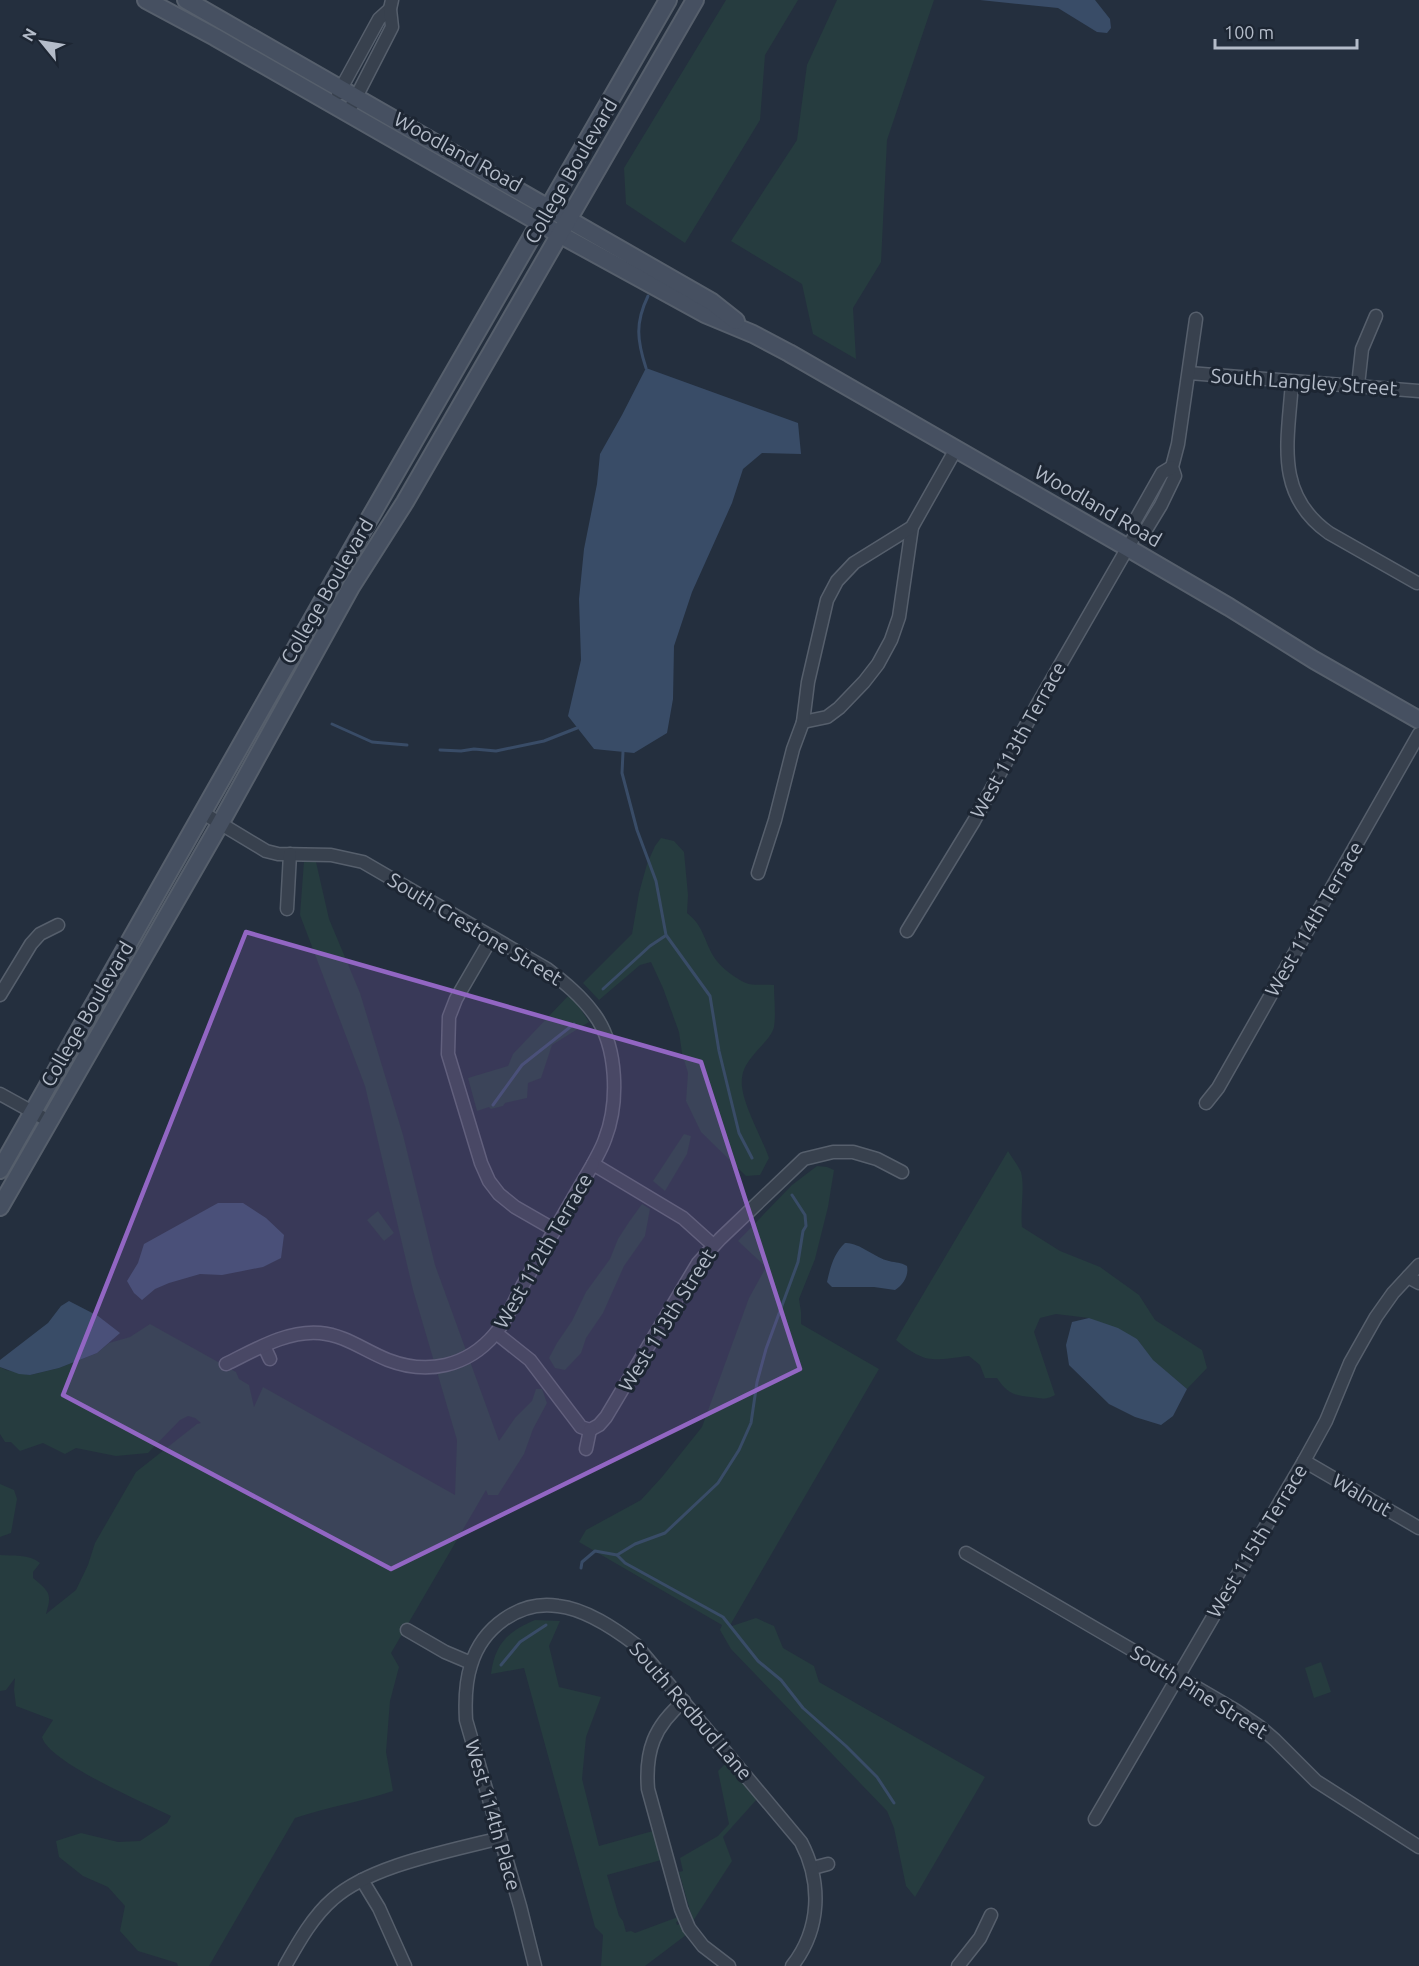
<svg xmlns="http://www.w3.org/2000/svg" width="1419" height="1966" viewBox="0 0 1419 1966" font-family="Ubuntu,sans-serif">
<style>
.green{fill:#263c3f}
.water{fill:#394c67}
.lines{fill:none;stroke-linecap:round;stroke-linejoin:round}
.stream{stroke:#394c67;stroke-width:3}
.street-casing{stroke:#565f6c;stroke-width:15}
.secondary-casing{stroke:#565f6c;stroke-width:20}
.street{stroke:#38414e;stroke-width:12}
.secondary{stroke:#465061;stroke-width:16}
.marked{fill:#9266c3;fill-opacity:0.2;stroke:#9266c3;stroke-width:4.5;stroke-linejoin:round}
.labels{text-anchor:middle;stroke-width:6;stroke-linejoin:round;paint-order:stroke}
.street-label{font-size:20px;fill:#b4bcc9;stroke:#1d2633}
</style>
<rect width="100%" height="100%" fill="#242f3e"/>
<!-- green -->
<g class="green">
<path d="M 726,0 L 798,0 L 765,55 L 760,120 L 685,243 L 626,204 L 624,168 Z"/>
<path d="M 837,0 L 934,0 L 887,140 L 881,262 L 853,308 L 856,359 L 813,334 L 802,284 L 731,241 L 797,140 L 807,65 Z"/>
<path d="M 661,838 L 674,841 L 684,852 L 688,895 L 687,913 C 705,927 704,943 716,960 C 722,968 736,979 746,983 C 753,986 765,984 774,985 C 774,998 776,1014 774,1027 C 770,1043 744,1057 742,1078 C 739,1099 762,1137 769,1158 L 760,1175 L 746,1176 L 701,1132 L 686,1101 L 688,1073 L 682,1053 L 679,1032 L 663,988 L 651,962 L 640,965 L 599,1000 L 583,983 L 632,934 L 639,893 L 647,864 L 655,846 Z"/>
<path d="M 304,861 L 316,862 L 329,919 L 360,993 L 403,1135 L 435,1265 L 499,1441 L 515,1418 L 532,1401 L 536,1389 L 542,1389 L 547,1403 L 533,1429 L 524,1454 L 498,1495 L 488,1495 L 486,1490 L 391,1653 L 399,1667 L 390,1701 L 386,1752 L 393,1791 C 361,1802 327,1807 295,1818 L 209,1966 L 178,1966 L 177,1963 L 138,1951 L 120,1931 L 125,1906 L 108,1887 L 83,1876 L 59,1857 L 56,1841 L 81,1833 L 118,1842 L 140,1841 L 167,1823 L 171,1816 C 145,1803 48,1762 42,1737 L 53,1720 L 16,1706 L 14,1690 L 15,1678 L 6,1690 L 0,1691 L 0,1555 C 13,1556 29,1554 40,1563 L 33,1572 L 33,1578 C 50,1592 52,1594 46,1614 L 76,1590 L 88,1565 L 95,1543 L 136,1472 L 197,1424 L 201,1423 L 195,1418 L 188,1416 L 180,1420 L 148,1453 L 116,1456 L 76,1448 L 65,1454 L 43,1443 L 20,1451 L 11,1442 L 5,1442 L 0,1434 L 0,1367 L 6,1370 L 30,1375 L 59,1368 L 97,1353 L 109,1343 L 130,1337 L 150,1324 L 236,1372 L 239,1379 L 249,1385 L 254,1407 L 263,1387 L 455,1495 L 457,1440 L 413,1290 L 365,1086 L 300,915 Z"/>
<path d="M 569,995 L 580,1008 L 589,1022 L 552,1045 L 541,1078 L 528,1083 L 527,1098 L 505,1103 L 503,1106 L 491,1109 L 489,1107 L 477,1111 L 468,1078 L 508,1066 L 513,1054 Z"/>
<path d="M 684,1134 L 691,1136 L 687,1154 L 665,1191 L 653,1181 Z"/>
<path d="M 1008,1151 C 1012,1158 1018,1165 1021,1172 C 1025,1187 1020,1210 1022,1227 L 1060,1251 L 1100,1267 L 1139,1295 L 1155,1320 L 1202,1350 L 1207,1368 L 1187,1389 L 1152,1360 L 1137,1339 L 1089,1318 L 1056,1314 L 1040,1318 L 1034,1332 L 1055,1395 C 1043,1401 1043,1398 1030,1397 C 1013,1395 1007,1393 997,1378 L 985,1378 L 980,1365 L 969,1356 C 932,1360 927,1365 896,1340 Z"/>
<path d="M 817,1166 L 827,1167 L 834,1170 L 828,1207 L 815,1259 L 799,1299 L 801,1312 L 801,1324 L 879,1369 L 729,1627 L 756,1618 L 774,1626 L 783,1648 L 814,1666 L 819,1682 L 985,1777 L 915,1897 L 906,1886 L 894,1828 L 887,1811 L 731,1649 L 720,1630 L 722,1625 L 579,1542 L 586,1530 L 641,1500 L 662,1477 L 702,1427 L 749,1298 L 766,1267 L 738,1241 L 792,1185 Z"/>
<path d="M 642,1204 L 650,1209 L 645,1236 L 624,1266 L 603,1313 L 586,1338 L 581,1353 L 565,1370 L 555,1368 L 549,1358 L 557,1343 L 572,1321 L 586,1292 L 610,1259 L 618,1239 L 629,1222 Z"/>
<path d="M 378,1211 L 394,1233 L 384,1241 L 367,1220 Z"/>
<path d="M 0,1484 L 14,1490 L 17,1499 L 11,1533 L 0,1537 Z"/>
<path d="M 535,1620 L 560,1621 L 549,1646 L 559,1687 L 601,1697 L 586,1737 L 582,1779 L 599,1846 L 653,1831 L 661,1860 L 607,1875 L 619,1916 L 623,1921 L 626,1932 L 631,1931 L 635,1933 L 678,1917 L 679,1921 L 676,1922 L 677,1925 L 680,1924 L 686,1935 L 645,1966 L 601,1966 L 603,1935 L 595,1927 L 524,1668 L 491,1674 C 495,1644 507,1632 535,1620 Z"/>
<path d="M 1321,1662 L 1331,1692 L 1314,1698 L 1305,1668 Z"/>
<path d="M 727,1762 L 757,1799 L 723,1837 L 732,1861 L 693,1921 L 679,1872 L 683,1871 L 680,1858 L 718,1836 L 729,1824 L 718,1771 Z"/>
</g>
<!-- water -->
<g class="water">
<path d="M 980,0 L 1095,0 L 1110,19 L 1111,28 L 1107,33 L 1097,32 L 1058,8 Z"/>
<path d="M 646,368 L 798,423 L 801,454 L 762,453 L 743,469 L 732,503 L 692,592 L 674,646 L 673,699 L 667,733 L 634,753 L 594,749 L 568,716 L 581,660 L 579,599 L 584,549 L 597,484 L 600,454 L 622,415 Z"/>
<path d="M 218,1203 L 243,1203 L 266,1218 L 284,1235 L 281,1258 L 263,1267 L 222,1275 L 200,1274 L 169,1283 L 155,1289 L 142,1300 L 134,1293 L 127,1281 L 138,1263 L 144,1244 Z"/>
<path d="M 845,1243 C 859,1242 875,1258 889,1261 C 897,1263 900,1262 907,1266 C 909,1276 903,1285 895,1290 L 874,1287 L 832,1287 L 827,1282 C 830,1268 834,1253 845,1243 Z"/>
<path d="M 69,1301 L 98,1316 L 120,1333 L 97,1353 L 59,1368 L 30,1375 L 19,1374 L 0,1367 L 0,1360 L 48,1323 L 61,1306 Z"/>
<path d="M 1089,1318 L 1118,1328 L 1137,1339 L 1153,1360 L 1187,1389 L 1173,1416 L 1161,1425 L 1135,1417 L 1109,1404 L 1069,1365 L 1066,1345 L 1072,1322 Z"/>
</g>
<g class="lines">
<!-- stream -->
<g class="stream">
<path d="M 646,368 C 637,340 635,323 648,296"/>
<path d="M 332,724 L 372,742 L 407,745"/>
<path d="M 440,750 L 461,751 L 474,749 L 496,751 L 544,741 L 577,728"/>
<path d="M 623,752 L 622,773 L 637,830 L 656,881 L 666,935 L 710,996 L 719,1051 L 739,1133 L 752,1158"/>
<path d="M 603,989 L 650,946 L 665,936"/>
<path d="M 493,1105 L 522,1065 L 574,1024"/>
<path d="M 792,1195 L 805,1215 L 806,1226 L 803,1231 L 798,1262 L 766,1349 L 757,1382 L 751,1423 L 739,1450 L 718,1483 L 665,1533 L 635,1544 L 617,1555 L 625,1563 L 723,1617 L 758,1661 L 781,1680 L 803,1708 L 846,1746 L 877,1777 L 894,1803"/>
<path d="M 581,1568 L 582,1562 L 595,1551 L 617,1555"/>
<path d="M 501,1665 L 520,1642 L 546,1625"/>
</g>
<defs>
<g id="street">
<path d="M 338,94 L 379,19 L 390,9"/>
<path d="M 352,105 L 392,27 L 390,9 L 392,0"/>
<path d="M 1189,373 L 1419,391"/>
<path d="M 1292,382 C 1288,441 1274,494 1329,533 L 1417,583"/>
<path d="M 1358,385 L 1362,349 L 1376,316"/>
<path d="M 1135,535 L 1144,533 L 1161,505 L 1175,476 L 1172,467 L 1178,444 L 1196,319"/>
<path d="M 1135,535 L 1132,526 L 1162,473 L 1172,467"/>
<path d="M 803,722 L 827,717 L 839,708 L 864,682 L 878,664 L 891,640 L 899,617 L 912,527"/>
<path d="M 203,813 L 266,851 L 278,854 L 331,855 L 363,862 L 547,969 C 565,983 581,996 594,1014 C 618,1046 619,1103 605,1139 C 602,1148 597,1156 593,1164 L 683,1218 L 713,1245"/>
<path d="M 758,873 L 775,820 L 793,749 L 803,722 L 808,682 L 827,600 L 837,581 L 854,563 L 912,527 L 956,449"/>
<path d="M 287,909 L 290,854"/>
<path d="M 907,931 L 974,821 L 1036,707 L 1135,535"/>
<path d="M 492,937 L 456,999 L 449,1017 L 448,1054 L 481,1163 L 489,1181 L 499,1194 L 515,1207 L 555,1230"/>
<path d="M 0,995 L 31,944 L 40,934 L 58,925"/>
<path d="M 0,1094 L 49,1121"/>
<path d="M 1206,1103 L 1218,1088 L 1419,734"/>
<path d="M 1408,1277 L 1419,1283"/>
<path d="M 496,1333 L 530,1360 L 581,1427 L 590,1430"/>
<path d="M 264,1346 L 270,1359"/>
<path d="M 226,1364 C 255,1350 287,1330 320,1333 C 345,1335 365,1351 388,1360 C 427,1375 467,1367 495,1334 C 507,1320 515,1299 524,1283 C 547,1243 570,1204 593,1164"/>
<path d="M 590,1430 L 599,1425 L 606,1417 L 698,1263 L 720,1239 L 804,1159 L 833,1152 L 853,1152 L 877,1159 L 902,1172"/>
<path d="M 586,1449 L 590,1430"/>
<path d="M 1304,1461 L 1419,1528"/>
<path d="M 966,1553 L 1235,1710 L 1260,1727 L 1275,1740 L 1316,1781 L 1419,1847"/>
<path d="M 407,1630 L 445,1652 L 471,1663"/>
<path d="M 684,1701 C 654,1726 645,1751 648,1789 L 681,1909 L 689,1928 L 703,1946 L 729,1966"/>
<path d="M 1095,1819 L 1304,1461 L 1326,1421 L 1350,1363 L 1376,1317 L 1393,1293 L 1419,1265"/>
<path d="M 813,1868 L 828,1864"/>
<path d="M 362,1880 L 379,1908 L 405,1966"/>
<path d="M 285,1966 C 298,1943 313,1916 333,1899 C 371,1865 451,1851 500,1838"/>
<path d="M 535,1966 L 520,1906 L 466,1720 C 465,1702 465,1683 471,1665 C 482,1628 519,1600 558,1606 C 586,1609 615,1629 636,1645 L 801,1842 C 822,1882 821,1929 792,1966"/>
<path d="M 958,1966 L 980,1938 L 991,1915"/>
</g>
<g id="secondary">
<path d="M 146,0 L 215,37 L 559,234 L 705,314 L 753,334 L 789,353 L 1128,548 L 1229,607 L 1314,660 L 1419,720"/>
<path d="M 186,0 L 712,302 L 736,321"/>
<path d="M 0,1170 L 360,535 L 668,0"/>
<path d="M 0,1207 L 220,824 L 351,587 L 405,502 L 695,0"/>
</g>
</defs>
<!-- street casing -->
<use href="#street" class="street-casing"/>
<!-- secondary casing -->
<use href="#secondary" class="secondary-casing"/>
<!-- street -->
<use href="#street" class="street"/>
<!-- secondary -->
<use href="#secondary" class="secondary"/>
</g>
<!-- marked area -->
<path class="marked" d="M 246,932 L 701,1062 L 800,1369 L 391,1569 L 63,1395 Z"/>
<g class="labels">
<!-- street labels -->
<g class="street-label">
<text transform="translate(458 152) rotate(29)" y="7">Woodland Road</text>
<text transform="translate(571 171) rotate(-60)" y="7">College Boulevard</text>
<text transform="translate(1304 382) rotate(4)" y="7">South Langley Street</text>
<text transform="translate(1098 506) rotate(30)" y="7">Woodland Road</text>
<text transform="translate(327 591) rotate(-60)" y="7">College Boulevard</text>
<text transform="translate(1018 740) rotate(-61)" y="7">West 113th Terrace</text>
<text transform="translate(1314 919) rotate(-60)" y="7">West 114th Terrace</text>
<text transform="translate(475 929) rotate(31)" y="7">South Crestone Street</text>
<text transform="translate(87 1014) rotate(-60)" y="7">College Boulevard</text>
<text transform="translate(543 1251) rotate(-60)" y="7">West 112th Terrace</text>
<text transform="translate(667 1320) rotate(-58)" y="7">West 113th Street</text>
<text transform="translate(1362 1495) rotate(30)" y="7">Walnut</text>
<text transform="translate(1257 1541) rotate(-59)" y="7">West 115th Terrace</text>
<text transform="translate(1199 1692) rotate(32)" y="7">South Pine Street</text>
<text transform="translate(691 1711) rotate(49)" y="7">South Redbud Lane</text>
<text transform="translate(493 1815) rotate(74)" y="7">West 114th Place</text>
</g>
</g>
<!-- north arrow -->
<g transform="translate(42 42) rotate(300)" stroke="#1d2633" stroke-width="4.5" paint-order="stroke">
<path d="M0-4.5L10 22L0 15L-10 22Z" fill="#b4bcc9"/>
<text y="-9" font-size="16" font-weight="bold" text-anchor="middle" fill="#b4bcc9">N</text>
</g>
<!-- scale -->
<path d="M1215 39v9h142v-9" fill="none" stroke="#b4bcc9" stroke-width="3"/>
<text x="1224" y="39" font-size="18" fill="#b4bcc9" stroke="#1d2633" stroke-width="4.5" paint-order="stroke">100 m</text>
</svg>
